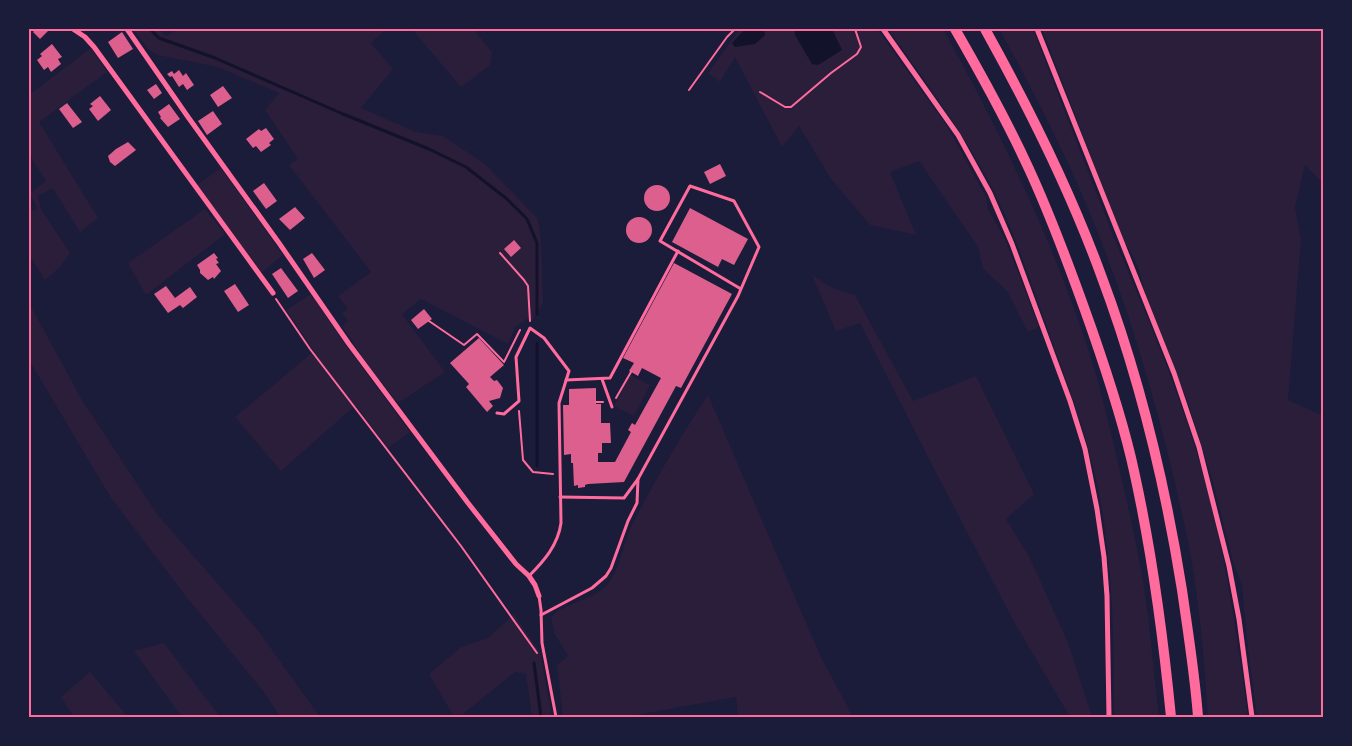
<svg xmlns="http://www.w3.org/2000/svg" width="1352" height="746" viewBox="0 0 1352 746" font-family="Rubik,sans-serif">
<style>
.green{fill:#2a1e3b}
.water{fill:#12122b}
.lines{fill:none;stroke-linecap:round;stroke-linejoin:round}
.stream{stroke:#12122b;stroke-width:3}
.building{fill:#dd5f8e}
.path{stroke:#ff6b9d;stroke-width:2}
.service{stroke:#ff6b9d;stroke-width:3}
.minor{stroke:#ff6b9d;stroke-width:5}
.motorway{stroke:#ff6b9d;stroke-width:10}
.neatline{fill:none;stroke:#ff6b9d;stroke-width:2}
</style>
<rect width="100%" height="100%" fill="#1b1b3a"/>
<!-- green -->
<g class="green">
<path d="M 133,29 L 158,29 L 166,36 L 178,29 L 386,29 L 371,43 L 393,69 L 361,108 L 416,132 L 443,136 L 485,164 L 538,219 L 541,239 L 543,302 L 533,320 L 527,319 L 515,327 L 508,344 L 421,299 L 402,314 L 445,372 L 398,403 L 366,363 L 342,326 L 348,321 L 342,313 L 348,309 L 338,296 L 371,272 L 289,165 L 298,159 L 265,110 L 279,93 L 218,67 L 157,55 L 148,49 Z"/>
<path d="M 412,29 L 473,29 L 492,52 L 490,65 L 461,87 Z"/>
<path d="M 740,29 L 877,29 L 947,126 L 986,197 L 988,209 L 1005,239 L 1039,327 L 1028,332 L 1007,291 L 983,269 L 978,247 L 919,161 L 890,172 L 916,235 L 870,225 L 831,179 L 799,126 L 782,147 L 735,57 L 720,82 L 708,73 Z"/>
<path d="M 888,29 L 943,29 C 1001,133 1053,241 1090,355 C 1102,393 1111,433 1120,472 C 1131,519 1142,567 1148,616 C 1152,650 1155,684 1159,717 L 1114,717 C 1114,630 1113,540 1090,455 C 1078,408 1059,362 1043,316 C 1028,275 1013,228 993,190 C 964,133 925,81 888,29 Z"/>
<path d="M 999,29 L 1033,29 C 1060,99 1087,170 1115,240 C 1143,307 1172,374 1194,444 C 1222,533 1236,625 1248,717 L 1208,717 C 1204,657 1199,596 1187,537 C 1160,409 1123,282 1068,163 C 1047,118 1024,73 999,29 Z"/>
<path d="M 1042,29 L 1323,29 L 1323,183 L 1305,165 L 1295,207 L 1301,240 L 1288,400 L 1319,414 L 1323,414 L 1323,717 L 1257,717 L 1248,649 L 1242,585 L 1234,565 L 1212,479 L 1187,400 L 1145,294 C 1142,277 1136,257 1124,243 Z"/>
<path d="M 91,48 L 107,72 L 39,122 L 98,218 L 80,232 L 54,190 L 51,189 L 38,196 L 41,209 L 70,253 L 60,267 L 45,280 L 29,255 L 29,207 L 33,211 L 37,208 L 30,193 L 46,181 L 29,154 L 29,95 Z"/>
<path d="M 221,168 L 283,255 L 261,273 L 197,185 Z"/>
<path d="M 205,209 L 225,234 L 146,295 L 128,263 Z"/>
<path d="M 812,275 L 833,288 L 855,295 L 913,401 L 976,376 L 1034,494 L 1006,519 L 1030,558 L 1069,645 L 1092,717 L 1070,717 L 1013,620 L 930,461 L 860,323 L 836,331 Z"/>
<path d="M 311,294 L 345,344 L 410,432 L 388,448 L 356,406 L 349,411 L 281,471 L 235,417 L 314,351 L 286,310 Z"/>
<path d="M 29,303 L 82,400 L 157,514 L 257,629 L 320,717 L 280,717 L 263,691 L 188,599 L 111,498 L 29,360 Z"/>
<path d="M 630,375 L 650,385 L 634,416 L 614,406 Z"/>
<path d="M 708,395 L 820,655 L 853,717 L 738,717 L 736,697 L 625,717 L 563,717 L 557,665 L 568,656 L 554,633 L 551,617 L 557,611 C 567,606 598,595 605,587 C 621,570 622,545 632,525 C 655,480 680,437 708,395 Z"/>
<path d="M 514,614 L 540,653 L 552,717 L 532,717 L 526,674 L 515,672 L 463,714 L 453,715 L 429,674 L 461,647 L 488,638 Z"/>
<path d="M 164,643 L 220,717 L 182,717 L 134,651 Z"/>
<path d="M 90,672 L 128,717 L 74,717 L 61,697 Z"/>
</g>
<!-- water -->
<g class="water">
<path d="M 745,29 L 764,29 L 765,35 L 755,44 L 735,47 L 732,43 Z"/>
<path d="M 797,29 L 832,29 L 842,50 L 818,65 L 812,64 L 795,35 L 795,30 Z"/>
</g>
<g class="lines">
<!-- stream -->
<g class="stream">
<path d="M 150,29 L 159,38 L 215,58 L 343,114 L 429,149 L 466,167 L 507,199 L 527,219 L 537,243 L 537,314"/>
<path d="M 537,466 L 537,343"/>
<path d="M 534,663 L 541,717"/>
</g>
</g>
<!-- building -->
<g class="building">
<path d="M 36,29 L 50,29 L 40,39 L 33,32 Z"/>
<path d="M 122,32 L 133,49 L 118,58 L 108,42 Z"/>
<path d="M 52,44 L 62,57 L 58,59 L 61,64 L 51,72 L 48,67 L 44,70 L 37,60 L 42,56 L 40,54 Z"/>
<path d="M 179,70 L 183,76 L 186,73 L 194,85 L 187,90 L 183,84 L 179,87 L 172,76 L 170,77 L 167,74 L 172,71 L 174,74 Z"/>
<path d="M 156,84 L 162,93 L 154,99 L 147,90 Z"/>
<path d="M 223,86 L 232,98 L 218,107 L 210,95 Z"/>
<path d="M 100,96 L 111,110 L 98,121 L 89,109 L 93,106 L 90,104 Z"/>
<path d="M 67,103 L 82,122 L 73,128 L 59,109 Z"/>
<path d="M 169,104 L 180,119 L 168,127 L 160,118 L 161,117 L 158,112 Z"/>
<path d="M 213,111 L 222,124 L 207,135 L 198,121 Z"/>
<path d="M 266,128 L 274,139 L 269,143 L 271,145 L 261,152 L 256,146 L 253,148 L 246,139 L 259,129 L 261,131 Z"/>
<path d="M 128,142 L 136,150 L 115,166 L 110,162 L 108,156 L 116,149 Z"/>
<path d="M 720,164 L 726,176 L 710,184 L 704,172 Z"/>
<path d="M 264,183 L 277,201 L 266,209 L 253,191 Z"/>
<circle cx="657" cy="198" r="13"/>
<path d="M 295,207 L 305,218 L 290,230 L 279,219 Z"/>
<path d="M 690,208 L 748,239 L 734,265 L 722,259 L 718,267 L 672,242 Z"/>
<circle cx="639" cy="230" r="13"/>
<path d="M 514,240 L 521,248 L 511,257 L 504,249 Z"/>
<path d="M 214,253 L 218,258 L 216,259 L 219,263 L 216,264 L 221,271 L 214,279 L 213,277 L 208,280 L 200,273 L 200,270 L 197,265 Z"/>
<path d="M 312,253 L 325,270 L 314,278 L 303,259 Z"/>
<path d="M 674,263 L 732,294 L 681,388 L 676,386 L 624,482 L 588,484 L 585,485 L 585,487 L 578,488 L 578,485 L 574,486 L 573,463 L 571,463 L 571,454 L 564,455 L 563,405 L 569,405 L 569,389 L 596,388 L 596,404 L 601,404 L 601,423 L 610,423 L 611,443 L 602,443 L 602,453 L 598,453 L 598,462 L 615,462 L 631,432 L 628,430 L 632,423 L 635,425 L 661,378 L 642,368 L 638,376 L 633,373 L 629,371 L 634,363 L 623,358 Z"/>
<path d="M 281,268 L 298,291 L 288,298 L 272,274 Z"/>
<path d="M 235,284 L 249,305 L 238,312 L 224,291 Z"/>
<path d="M 166,286 L 175,298 L 190,287 L 197,297 L 183,308 L 180,305 L 168,313 L 154,294 Z"/>
<path d="M 424,309 L 432,319 L 418,329 L 411,320 Z"/>
<path d="M 479,338 L 504,365 L 490,377 L 494,381 L 497,380 L 503,388 L 500,398 L 489,401 L 493,406 L 487,412 L 466,387 L 469,384 L 450,363 Z"/>
</g>
<g class="lines">
<!-- path -->
<g class="path">
<path d="M 689,90 L 727,37 L 735,29"/>
<path d="M 760,92 L 785,107 L 791,107 L 831,73 L 857,54 L 861,47 L 855,29"/>
<path d="M 500,253 L 524,280 L 528,286 L 530,321"/>
<path d="M 276,299 L 310,349 L 461,546 L 537,653"/>
<path d="M 429,321 L 464,345 L 477,334 L 504,362 L 520,330"/>
<path d="M 616,398 L 631,372"/>
<path d="M 596,402 L 603,402"/>
<path d="M 519,411 L 523,460 L 533,472 L 553,474"/>
</g>
<!-- service -->
<g class="service">
<path d="M 602,379 L 612,407"/>
<path d="M 566,380 L 610,378 L 678,251"/>
<path d="M 497,413 L 504,414 L 519,401 L 516,357 L 530,328 L 544,338 L 569,371 L 559,403 L 561,523 C 558,545 544,561 529,576"/>
<path d="M 560,497 L 624,498 L 638,479 L 738,296 L 759,247 L 734,201 L 690,186 L 660,241 L 741,289"/>
<path d="M 539,596 L 541,610 L 542,643 L 556,717"/>
<path d="M 541,615 L 592,588 L 606,576 L 611,568 L 628,521 L 637,503 L 638,479"/>
</g>
<!-- minor -->
<g class="minor">
<path d="M 73,29 L 85,37 L 94,47 L 273,293"/>
<path d="M 127,29 L 188,117 L 279,243 L 349,344 L 468,503 L 516,564 L 529,576 L 535,585 L 539,596"/>
<path d="M 883,29 L 958,135 L 990,193 L 1012,244 L 1070,401 L 1085,449 L 1097,509 L 1104,557 L 1107,596 L 1109,717"/>
<path d="M 1037,29 L 1174,373 L 1199,447 L 1229,566 L 1239,619 L 1252,717"/>
</g>
<!-- motorway -->
<g class="motorway">
<path d="M 955,29 C 981,74 1007,121 1029,169 C 1053,221 1073,276 1092,330 C 1108,376 1124,424 1134,471 C 1152,552 1163,635 1171,717"/>
<path d="M 985,29 C 1029,108 1070,190 1101,275 C 1139,376 1165,483 1182,590 C 1188,632 1195,675 1198,717"/>
</g>
</g>
<!-- border -->
<rect width="1352" height="746" fill="none" stroke="#1b1b3a" stroke-width="60"/>
<rect x="30" y="30" width="1292" height="686" class="neatline"/>
</svg>
